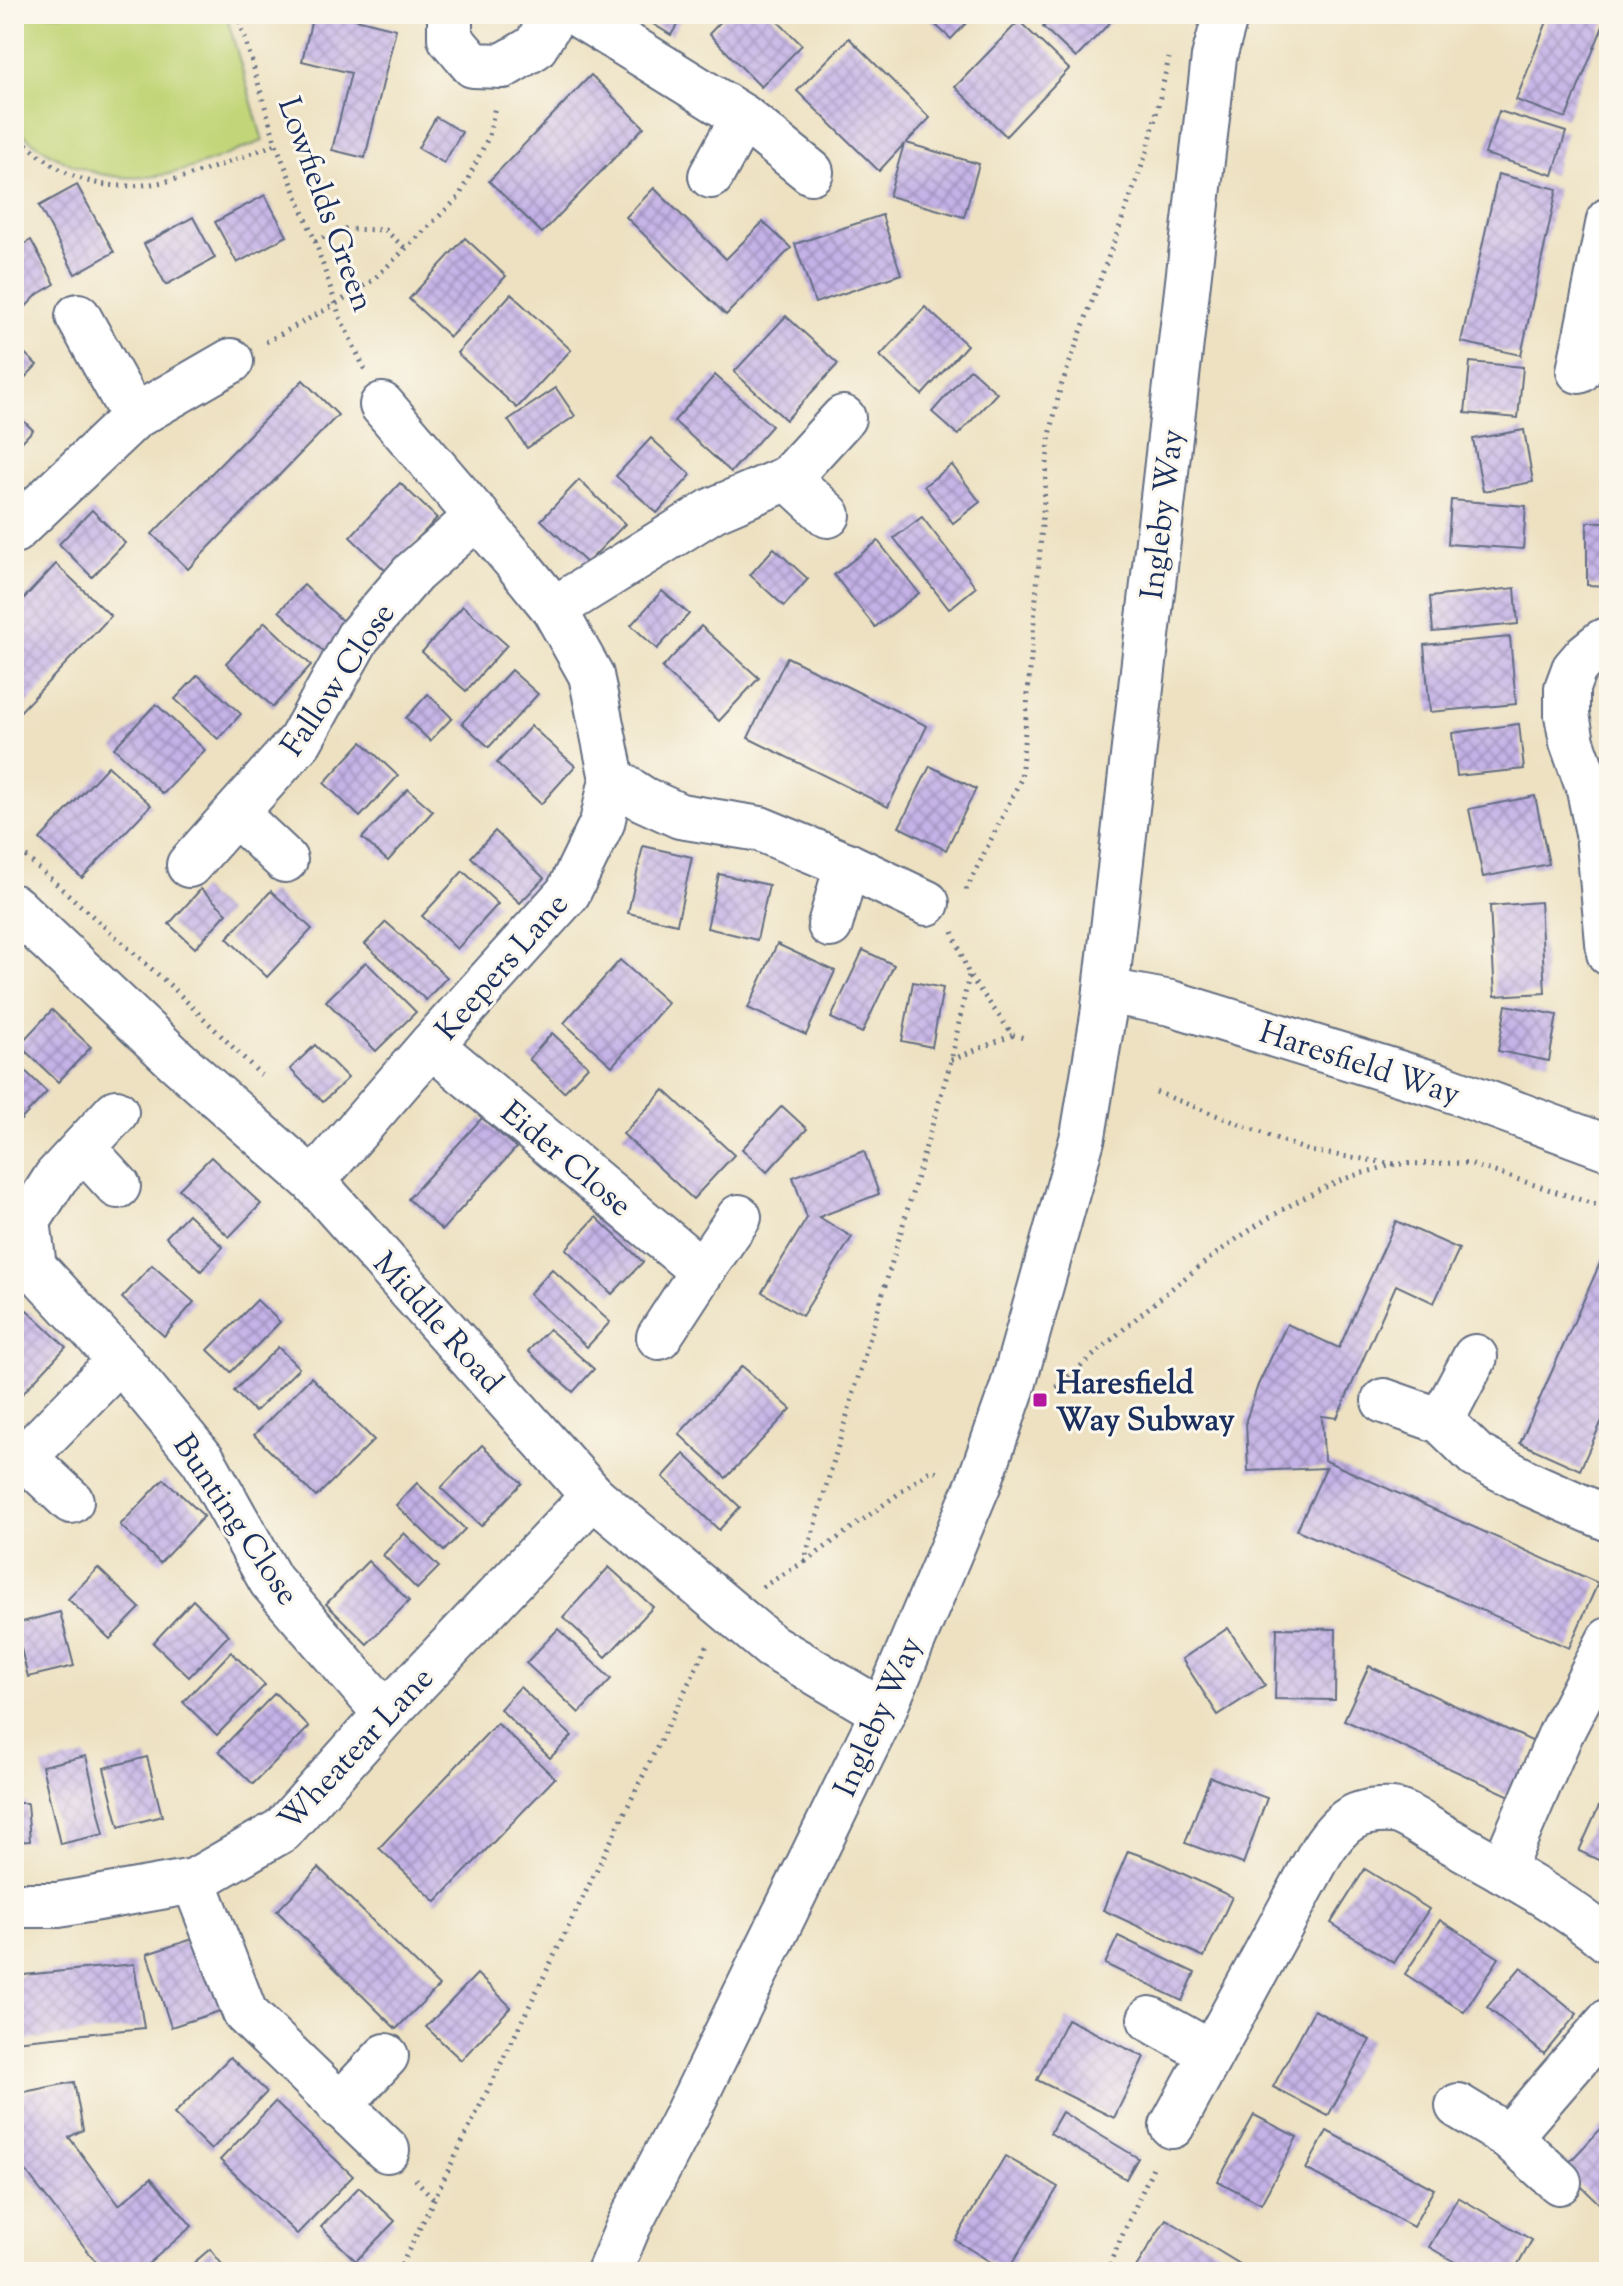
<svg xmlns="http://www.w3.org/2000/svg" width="1623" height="2286" viewBox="0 0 1623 2286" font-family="'Sorts Mill Goudy',serif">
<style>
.grass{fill:#c2d578;stroke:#6e826b;stroke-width:2}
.building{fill:url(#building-cross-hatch)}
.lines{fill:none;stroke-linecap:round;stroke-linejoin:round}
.minor-casing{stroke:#646d81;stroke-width:48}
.tertiary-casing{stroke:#646d81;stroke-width:48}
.path{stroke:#646d81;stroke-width:5;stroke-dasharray:2 6;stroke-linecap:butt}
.minor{stroke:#fff;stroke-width:44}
.tertiary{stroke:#fff;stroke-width:44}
.tertiary-bridge-casing{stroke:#646d81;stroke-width:48;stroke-linecap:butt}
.tertiary-bridge{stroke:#fff;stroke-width:44}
.poi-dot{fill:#b5179e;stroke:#fbf7ec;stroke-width:3}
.labels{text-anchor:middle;stroke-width:6;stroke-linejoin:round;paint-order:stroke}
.street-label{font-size:32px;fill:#1b2f5e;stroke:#fbf7ec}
.poi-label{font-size:32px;font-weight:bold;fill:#1b2f5e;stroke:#fbf7ec;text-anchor:start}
</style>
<defs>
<pattern id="building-cross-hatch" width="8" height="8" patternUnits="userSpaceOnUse" patternTransform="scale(2)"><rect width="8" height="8" fill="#c5b2e7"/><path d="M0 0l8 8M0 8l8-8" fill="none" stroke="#9f91be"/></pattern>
</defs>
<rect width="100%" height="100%" fill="#fbf7ec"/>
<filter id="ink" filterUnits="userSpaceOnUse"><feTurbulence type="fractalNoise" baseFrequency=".0125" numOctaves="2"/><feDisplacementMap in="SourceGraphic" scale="16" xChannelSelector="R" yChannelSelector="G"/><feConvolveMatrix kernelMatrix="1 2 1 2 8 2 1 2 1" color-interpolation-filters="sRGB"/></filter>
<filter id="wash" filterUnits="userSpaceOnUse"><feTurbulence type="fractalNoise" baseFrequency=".006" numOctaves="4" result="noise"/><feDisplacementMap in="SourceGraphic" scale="32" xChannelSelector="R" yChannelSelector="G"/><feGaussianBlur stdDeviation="1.8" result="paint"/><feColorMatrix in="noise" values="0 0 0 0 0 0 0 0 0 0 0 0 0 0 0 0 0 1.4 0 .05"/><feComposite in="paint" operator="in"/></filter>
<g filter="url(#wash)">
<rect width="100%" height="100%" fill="#ede1c1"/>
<!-- grass -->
<path class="grass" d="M 14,14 L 226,14 L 263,141 C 235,151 208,164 180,171 C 116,189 63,169 14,127 Z"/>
<g id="blocks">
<!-- building -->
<g class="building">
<path d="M 313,14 L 336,14 L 396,29 L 365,158 L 332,150 L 351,73 L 302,61 Z"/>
<path d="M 637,14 L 684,14 L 671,35 Z"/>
<path d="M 728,14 L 770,14 L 802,45 L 761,87 L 709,34 Z"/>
<path d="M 924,14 L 975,14 L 951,39 Z"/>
<path d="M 1055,14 L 1118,14 L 1076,58 L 1043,27 Z"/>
<path d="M 1550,14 L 1587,14 L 1605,21 L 1566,118 L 1516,100 Z"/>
<path d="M 1019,21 L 1069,69 L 1006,136 L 955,87 Z"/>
<path d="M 849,38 L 930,118 L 906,143 L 979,164 L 964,217 L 889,196 L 904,144 L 879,171 L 797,91 Z"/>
<path d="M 591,75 L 644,127 L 542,233 L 489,181 Z"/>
<path d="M 1499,111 L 1566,132 L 1553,175 L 1485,154 Z"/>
<path d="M 436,117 L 462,132 L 444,163 L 418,148 Z"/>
<path d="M 1498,174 L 1557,189 L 1521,355 L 1461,342 Z"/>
<path d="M 77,185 L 114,252 L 75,274 L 39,206 Z"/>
<path d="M 654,188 L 726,259 L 763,222 L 791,248 L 726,315 L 626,217 Z"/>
<path d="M 265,195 L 287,236 L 237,263 L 215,222 Z"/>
<path d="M 882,215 L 901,274 L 815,303 L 795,244 Z"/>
<path d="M 193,217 L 215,258 L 166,285 L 144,244 Z"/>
<path d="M 465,238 L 506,276 L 450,337 L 409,299 Z"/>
<path d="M 31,240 L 55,284 L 38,294 L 14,319 L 14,247 L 17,248 Z"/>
<path d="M 511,294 L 571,350 L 517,408 L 457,353 Z"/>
<path d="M 925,307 L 967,345 L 922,395 L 880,356 Z"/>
<path d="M 786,316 L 838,364 L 786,420 L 734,372 Z"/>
<path d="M 14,343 L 37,365 L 14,389 Z"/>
<path d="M 1470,362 L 1523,367 L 1518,418 L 1465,413 Z"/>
<path d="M 970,369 L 997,393 L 958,435 L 932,412 Z"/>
<path d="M 715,375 L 772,426 L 731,472 L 674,421 Z"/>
<path d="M 303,380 L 338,415 L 188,569 L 152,534 Z"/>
<path d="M 556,388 L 575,416 L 527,448 L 508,420 Z"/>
<path d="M 14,412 L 33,430 L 14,450 Z"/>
<path d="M 1524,430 L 1533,482 L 1483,491 L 1473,439 Z"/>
<path d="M 651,438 L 691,475 L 657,513 L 616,476 Z"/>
<path d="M 952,465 L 980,502 L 953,523 L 924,486 Z"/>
<path d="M 579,480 L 625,524 L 587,563 L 541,520 Z"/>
<path d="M 400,483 L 437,518 L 387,572 L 350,537 Z"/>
<path d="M 1451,500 L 1526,506 L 1523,549 L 1448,544 Z"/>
<path d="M 92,510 L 125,543 L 92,577 L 59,544 Z"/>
<path d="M 922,517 L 976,587 L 949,609 L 894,538 Z"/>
<path d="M 1587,522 L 1609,522 L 1609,586 L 1587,585 Z"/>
<path d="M 878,541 L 919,593 L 875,627 L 834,575 Z"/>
<path d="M 774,548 L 808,579 L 784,606 L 750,575 Z"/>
<path d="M 56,564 L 111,616 L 14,718 L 14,609 Z"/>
<path d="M 304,585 L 349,627 L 325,653 L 279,611 Z"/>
<path d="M 1515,588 L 1518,624 L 1433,632 L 1430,597 Z"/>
<path d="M 662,591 L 689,614 L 657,649 L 631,625 Z"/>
<path d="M 463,606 L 507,645 L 466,691 L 422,652 Z"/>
<path d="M 265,622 L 311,665 L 273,707 L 226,663 Z"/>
<path d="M 701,626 L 759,678 L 719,721 L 662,668 Z"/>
<path d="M 1510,637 L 1516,704 L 1430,712 L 1424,645 Z"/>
<path d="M 787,657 L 927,726 L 888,807 L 748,738 Z"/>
<path d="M 511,670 L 538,694 L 489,747 L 462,723 Z"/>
<path d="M 198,675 L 241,714 L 218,739 L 175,699 Z"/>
<path d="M 428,694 L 452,718 L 430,741 L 406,718 Z"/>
<path d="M 156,704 L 205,750 L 163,794 L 114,748 Z"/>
<path d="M 1519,724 L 1524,769 L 1457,776 L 1452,733 Z"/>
<path d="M 531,726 L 575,766 L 541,804 L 497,763 Z"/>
<path d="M 362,742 L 398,776 L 360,817 L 324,783 Z"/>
<path d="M 108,766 L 151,805 L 82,878 L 40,839 Z"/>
<path d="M 930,766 L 976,789 L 946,850 L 899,827 Z"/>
<path d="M 408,789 L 433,811 L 388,861 L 362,838 Z"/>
<path d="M 1535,796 L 1549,864 L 1483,877 L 1469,809 Z"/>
<path d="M 495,831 L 544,878 L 520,903 L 471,857 Z"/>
<path d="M 643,846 L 692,857 L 677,924 L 628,913 Z"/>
<path d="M 463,871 L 498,904 L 457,949 L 422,916 Z"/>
<path d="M 719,874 L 769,885 L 757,940 L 707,928 Z"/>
<path d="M 201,889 L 227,913 L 195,948 L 169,924 Z"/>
<path d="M 271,891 L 312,929 L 267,977 L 227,938 Z"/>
<path d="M 1540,902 L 1545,993 L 1495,996 L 1490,906 Z"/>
<path d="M 386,922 L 447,977 L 426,1000 L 365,944 Z"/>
<path d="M 777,944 L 835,971 L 806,1035 L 748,1008 Z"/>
<path d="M 863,950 L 894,965 L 862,1033 L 831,1018 Z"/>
<path d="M 620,960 L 668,1003 L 612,1066 L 564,1023 Z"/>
<path d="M 366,962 L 416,1012 L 376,1051 L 326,1001 Z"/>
<path d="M 913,982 L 943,988 L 932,1047 L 902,1041 Z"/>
<path d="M 1506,1005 L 1557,1015 L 1549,1061 L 1498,1051 Z"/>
<path d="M 52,1010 L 91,1047 L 58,1082 L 19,1045 Z"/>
<path d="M 552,1033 L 588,1066 L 564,1092 L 529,1059 Z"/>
<path d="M 315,1045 L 348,1078 L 323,1102 L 290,1069 Z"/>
<path d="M 14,1060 L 47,1092 L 16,1125 L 14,1123 Z"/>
<path d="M 664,1090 L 734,1155 L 693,1199 L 623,1134 Z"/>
<path d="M 782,1106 L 807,1129 L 767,1172 L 742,1149 Z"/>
<path d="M 482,1118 L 516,1148 L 442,1230 L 408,1199 Z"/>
<path d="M 864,1151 L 879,1194 L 819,1217 L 852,1237 L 802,1316 L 762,1292 L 807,1218 L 793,1177 Z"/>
<path d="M 211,1157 L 261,1204 L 229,1237 L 179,1189 Z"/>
<path d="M 188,1214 L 223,1247 L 201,1271 L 166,1237 Z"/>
<path d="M 596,1217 L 643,1262 L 612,1294 L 566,1249 Z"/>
<path d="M 1396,1221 L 1459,1249 L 1434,1303 L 1396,1285 L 1337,1418 L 1322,1416 L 1324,1460 L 1598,1583 L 1569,1648 L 1297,1530 L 1326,1468 L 1248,1471 L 1246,1420 L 1258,1385 L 1287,1324 L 1339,1348 Z"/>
<path d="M 1609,1243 L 1609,1405 L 1580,1470 L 1520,1443 Z"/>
<path d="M 152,1265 L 194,1302 L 164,1336 L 122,1298 Z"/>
<path d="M 552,1269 L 610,1322 L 587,1347 L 529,1294 Z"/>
<path d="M 257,1300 L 280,1322 L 231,1372 L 208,1350 Z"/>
<path d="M 27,1310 L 66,1347 L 22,1394 L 14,1386 L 14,1324 Z"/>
<path d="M 549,1329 L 594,1369 L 573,1392 L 528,1351 Z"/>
<path d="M 278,1347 L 299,1368 L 255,1412 L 234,1391 Z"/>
<path d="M 742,1366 L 791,1409 L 726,1478 L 679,1434 Z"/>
<path d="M 311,1377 L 374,1440 L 316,1497 L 254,1435 Z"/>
<path d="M 482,1445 L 522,1483 L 481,1526 L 441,1488 Z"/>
<path d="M 684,1454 L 740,1507 L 719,1530 L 663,1477 Z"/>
<path d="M 164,1479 L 204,1516 L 160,1563 L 120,1525 Z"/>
<path d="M 417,1483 L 465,1529 L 444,1551 L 396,1505 Z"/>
<path d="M 404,1533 L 439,1567 L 417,1589 L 383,1555 Z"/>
<path d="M 368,1561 L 409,1601 L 367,1644 L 326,1604 Z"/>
<path d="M 609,1567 L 653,1607 L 606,1657 L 563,1617 Z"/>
<path d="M 98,1568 L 140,1608 L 110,1639 L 68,1599 Z"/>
<path d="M 193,1600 L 229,1635 L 189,1677 L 153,1643 Z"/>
<path d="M 60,1612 L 74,1666 L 28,1677 L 15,1624 Z"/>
<path d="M 1228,1628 L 1265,1685 L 1218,1715 L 1182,1659 Z"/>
<path d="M 1277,1628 L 1336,1629 L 1335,1700 L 1275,1699 Z"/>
<path d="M 558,1629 L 611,1679 L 579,1713 L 526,1663 Z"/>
<path d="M 231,1652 L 265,1685 L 217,1735 L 183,1702 Z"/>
<path d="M 1369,1666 L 1534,1742 L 1510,1796 L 1344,1720 Z"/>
<path d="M 520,1687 L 572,1736 L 550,1758 L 500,1709 Z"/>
<path d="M 275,1693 L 309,1727 L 253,1784 L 219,1751 Z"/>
<path d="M 497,1723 L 555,1778 L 436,1902 L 379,1848 Z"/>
<path d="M 86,1756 L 104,1834 L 60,1844 L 42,1766 Z"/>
<path d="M 147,1757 L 162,1816 L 119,1827 L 104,1768 Z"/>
<path d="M 1210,1777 L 1267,1798 L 1243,1864 L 1185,1843 Z"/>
<path d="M 14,1803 L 27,1803 L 30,1841 L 14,1842 Z"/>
<path d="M 1600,1804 L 1609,1808 L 1609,1865 L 1579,1851 Z"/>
<path d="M 1128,1851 L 1156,1861 L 1232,1897 L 1204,1957 L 1103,1910 Z"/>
<path d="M 319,1868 L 439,1986 L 396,2029 L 277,1911 Z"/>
<path d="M 1365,1869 L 1429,1909 L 1394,1963 L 1331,1923 Z"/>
<path d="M 1440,1920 L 1499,1958 L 1464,2012 L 1405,1974 Z"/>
<path d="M 208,1934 L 232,2007 L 171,2027 L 147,1954 Z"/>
<path d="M 1118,1936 L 1195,1973 L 1182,2001 L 1105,1964 Z"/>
<path d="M 134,1964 L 144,2028 L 14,2041 L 14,1976 Z"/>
<path d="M 1521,1967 L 1577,2014 L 1544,2054 L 1487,2007 Z"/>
<path d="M 477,1974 L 511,2007 L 461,2060 L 426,2027 Z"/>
<path d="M 1314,2010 L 1370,2040 L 1328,2116 L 1273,2087 Z"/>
<path d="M 1067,2019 L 1144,2057 L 1114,2118 L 1037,2080 Z"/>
<path d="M 230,2057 L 267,2092 L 211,2150 L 174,2114 Z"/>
<path d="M 74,2082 L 83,2130 L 69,2137 L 119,2205 L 151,2178 L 192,2226 L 139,2272 L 104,2272 L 24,2169 L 14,2149 L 14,2094 Z"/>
<path d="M 275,2102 L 353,2176 L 297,2234 L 220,2160 Z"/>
<path d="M 1062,2112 L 1138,2158 L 1126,2179 L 1050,2133 Z"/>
<path d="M 1254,2115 L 1297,2137 L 1261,2204 L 1218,2181 Z"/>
<path d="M 1609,2120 L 1609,2213 L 1563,2169 Z"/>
<path d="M 1327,2131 L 1434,2189 L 1413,2227 L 1306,2169 Z"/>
<path d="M 1005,2156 L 1058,2187 L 1007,2272 L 955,2240 Z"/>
<path d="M 359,2187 L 395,2221 L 356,2261 L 321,2227 Z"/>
<path d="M 1458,2197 L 1532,2240 L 1514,2272 L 1472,2272 L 1429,2247 Z"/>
<path d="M 1166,2219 L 1253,2272 L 1133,2272 Z"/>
<path d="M 210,2249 L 228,2272 L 183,2272 Z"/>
</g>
</g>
</g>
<g filter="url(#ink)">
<use href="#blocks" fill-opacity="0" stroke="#646d81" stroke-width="2"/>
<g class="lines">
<defs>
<g id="minor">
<path d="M 450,14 L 450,38 L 473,65 L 503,66 L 535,47 L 555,14"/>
<path d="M 577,14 L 743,117 L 811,172"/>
<path d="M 711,176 L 743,117"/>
<path d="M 78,316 L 134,417"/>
<path d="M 1579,371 L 1609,220"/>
<path d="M 788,478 L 828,515"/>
<path d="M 14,531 L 134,417 L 231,361"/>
<path d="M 554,609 L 713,510 L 788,478 L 843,418"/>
<path d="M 1609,639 L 1602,642 L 1586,655 L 1574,669 L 1567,688 L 1567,715 L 1572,742 L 1589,790 L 1598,833 L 1609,953"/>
<path d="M 612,779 L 643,799 L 680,816 L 760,829 L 847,865 L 927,903"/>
<path d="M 236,814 L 285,860"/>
<path d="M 189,865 L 300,741 L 358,637 L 413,573 L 478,516"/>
<path d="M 14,907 L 177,1061 L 313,1181 L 593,1496 L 771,1646 L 883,1712"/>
<path d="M 830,925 L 847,865"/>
<path d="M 1106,991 L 1171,1003 L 1441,1086 L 1609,1148"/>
<path d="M 431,1045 L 702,1271 L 739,1217"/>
<path d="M 116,1112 L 56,1177 L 28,1221 L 34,1267 L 120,1360 L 203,1460 L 271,1581 L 386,1714"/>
<path d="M 83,1148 L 118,1186"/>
<path d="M 313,1181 L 431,1045 L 568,893 L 602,823 L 612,779 L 591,675 L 554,609 L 515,561 L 382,405"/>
<path d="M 659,1337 L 702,1271"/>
<path d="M 1384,1401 L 1441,1421 L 1477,1456 L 1530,1484 L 1609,1519"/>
<path d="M 1441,1421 L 1475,1357"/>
<path d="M 24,1457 L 71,1501"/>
<path d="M 14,1468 L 120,1360"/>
<path d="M 1502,1870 L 1561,1733 L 1609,1640"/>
<path d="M 194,1881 L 245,2013 L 387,2150"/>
<path d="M 14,1905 L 58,1905 L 194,1881 L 282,1830 L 386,1714 L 593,1496"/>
<path d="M 1150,2019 L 1211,2053"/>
<path d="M 339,2106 L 386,2056"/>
<path d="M 1458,2106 L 1509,2137 L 1559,2182"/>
<path d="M 1172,2126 L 1322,1850 C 1341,1821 1355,1809 1392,1811 C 1406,1812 1423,1826 1436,1833 C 1495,1866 1557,1898 1609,1941"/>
<path d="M 1509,2137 L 1609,2021"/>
</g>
<g id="tertiary">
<path d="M 1103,1016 L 1214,57 L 1226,14"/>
<path d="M 609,2272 L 628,2227 L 685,2118 L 883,1712 L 979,1483 L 1012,1389 L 1083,1136"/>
</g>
</defs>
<!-- minor casing -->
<use href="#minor" class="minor-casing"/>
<!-- tertiary casing -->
<use href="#tertiary" class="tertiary-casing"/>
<!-- path -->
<g class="path">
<path d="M 238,14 L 276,144 L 315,241 L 340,317 L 365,370"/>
<path d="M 14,134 C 30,147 46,161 63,171 C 132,208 210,168 276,144"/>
<path d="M 315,241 L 345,229 L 385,230 L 406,249"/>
<path d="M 266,342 L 336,304 L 373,280 L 459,197 L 489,136 L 495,106"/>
<path d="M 14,846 L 173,988 L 261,1075"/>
<path d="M 966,890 L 1021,779 L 1049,440 L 1060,389 L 1148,149 L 1169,58"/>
<path d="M 953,932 L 969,975 L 1013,1035 L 1028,1039"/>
<path d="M 951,1060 L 1013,1035"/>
<path d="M 1156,1092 L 1309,1151 L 1395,1164 L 1467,1163 L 1609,1209"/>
<path d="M 1056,1387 C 1145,1313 1229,1229 1337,1182 C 1355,1174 1376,1170 1395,1164"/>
<path d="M 805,1562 L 931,1470 L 941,1473"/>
<path d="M 762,1587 L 804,1562 L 951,1061 L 969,975"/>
<path d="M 415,2179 L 433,2198"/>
<path d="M 398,2272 L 708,1644"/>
<path d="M 1106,2272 L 1155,2163"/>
</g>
<!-- minor -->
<use href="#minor" class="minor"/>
<!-- tertiary -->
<use href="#tertiary" class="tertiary"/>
<defs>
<path id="tertiary-bridge" d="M 1083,1136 L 1103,1016"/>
</defs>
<!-- tertiary-bridge casing -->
<use href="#tertiary-bridge" class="tertiary-bridge-casing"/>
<!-- tertiary-bridge -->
<use href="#tertiary-bridge" class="tertiary-bridge"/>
</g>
</g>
<!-- markers -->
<rect class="poi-dot" x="1032" y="1392" width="16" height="16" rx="4"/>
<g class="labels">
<!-- street labels -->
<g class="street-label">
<text transform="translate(327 204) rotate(70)" y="11">Lowfields Green</text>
<text transform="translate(1161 514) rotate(-83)" y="11">Ingleby Way</text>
<text transform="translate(337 679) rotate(-56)" y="11">Fallow Close</text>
<text transform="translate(501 966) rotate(-49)" y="11">Keepers Lane</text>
<text transform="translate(1360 1062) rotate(18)" y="11">Haresfield Way</text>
<text transform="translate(567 1158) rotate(40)" y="11">Eider Close</text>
<text transform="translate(439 1322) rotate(48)" y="11">Middle Road</text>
<text transform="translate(237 1519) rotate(56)" y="11">Bunting Close</text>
<text transform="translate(877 1716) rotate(-66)" y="11">Ingleby Way</text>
<text transform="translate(355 1748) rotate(-47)" y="11">Wheatear Lane</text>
</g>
<!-- poi labels -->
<g class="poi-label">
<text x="1056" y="1393">Haresfield<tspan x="1056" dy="37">Way Subway</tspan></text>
</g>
</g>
<!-- margin -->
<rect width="1623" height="2286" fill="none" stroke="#fbf7ec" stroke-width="48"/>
</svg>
